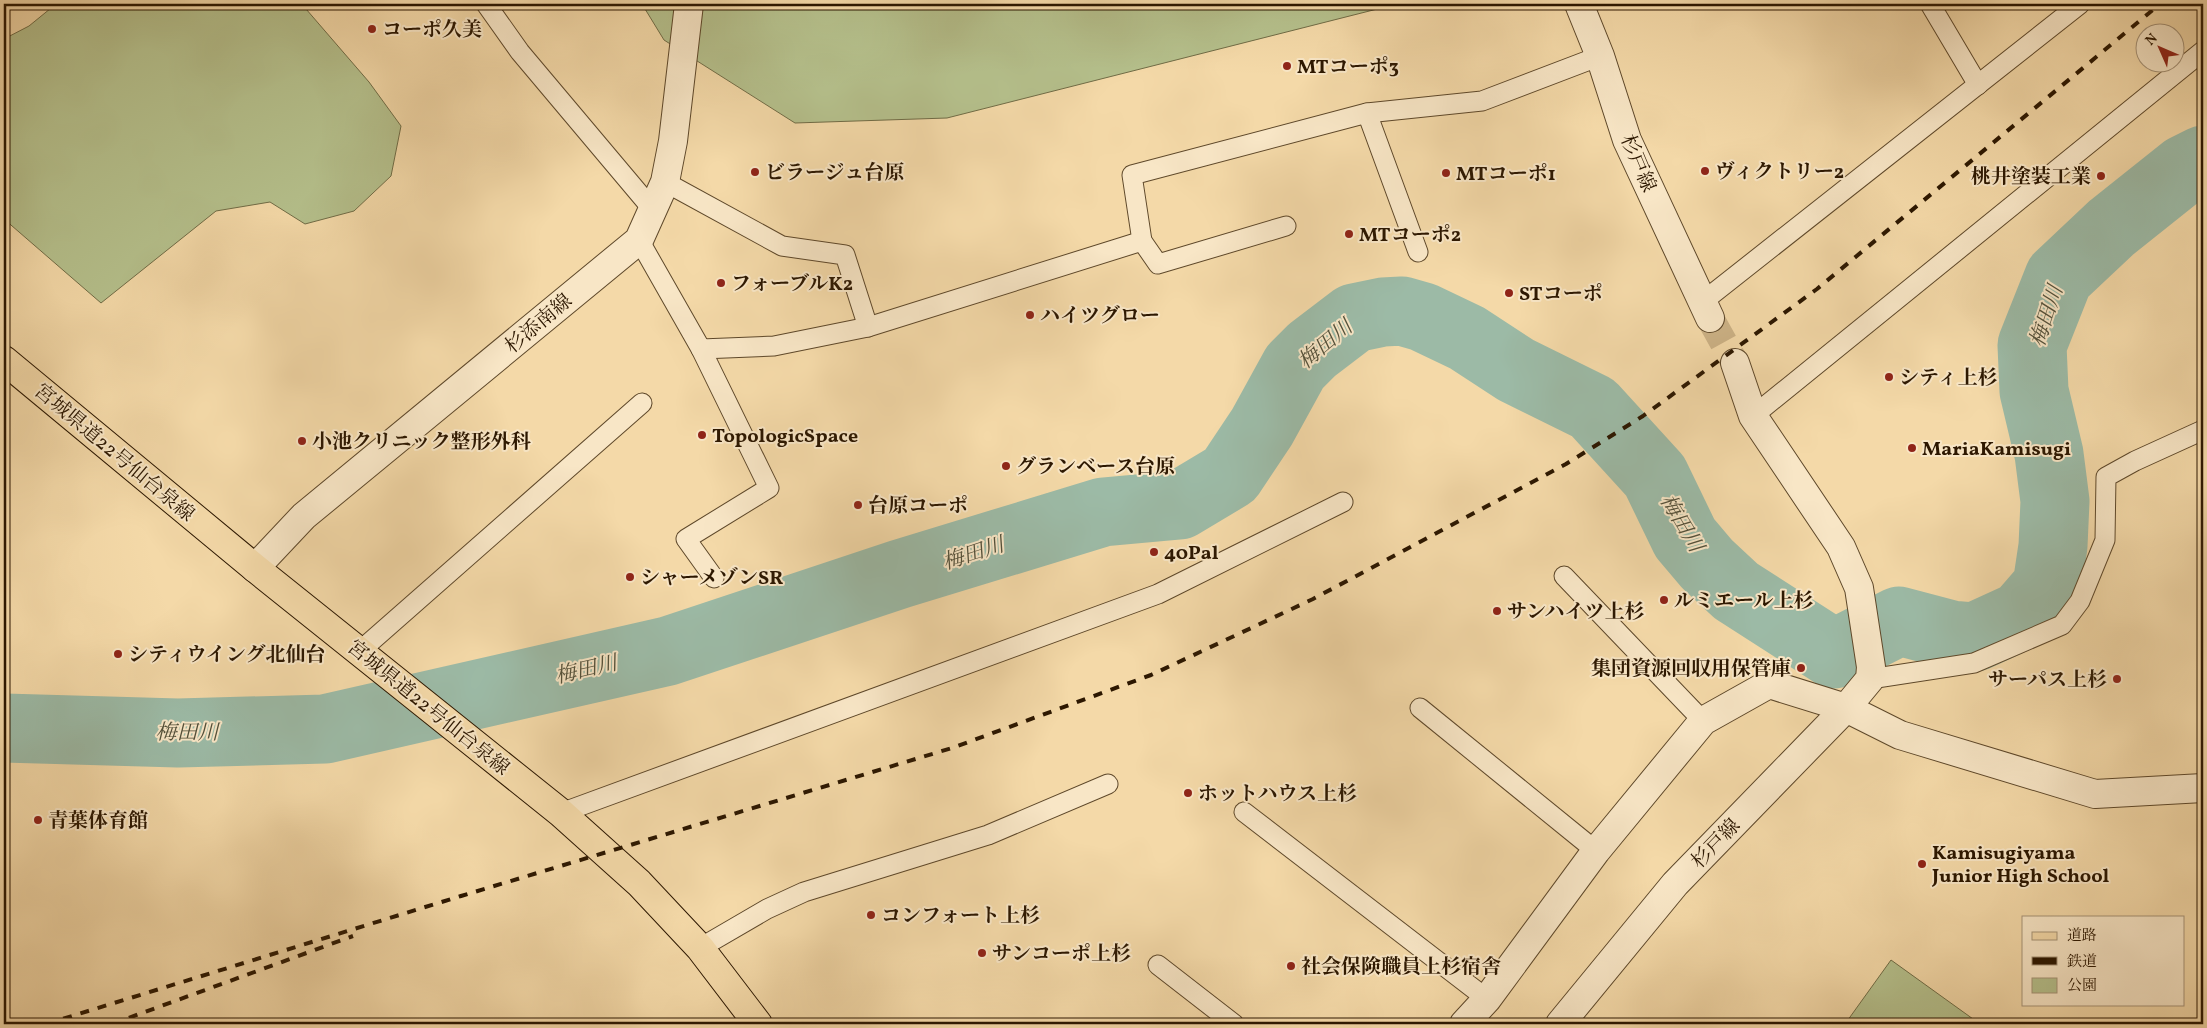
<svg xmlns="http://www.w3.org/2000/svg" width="2207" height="1028" viewBox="0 0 2207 1028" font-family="Vollkorn,'Noto Serif JP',serif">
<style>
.green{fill:#b5c08c;stroke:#706c46}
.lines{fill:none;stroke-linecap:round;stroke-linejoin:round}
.stream{stroke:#6f7964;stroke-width:11}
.river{stroke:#9cbaa6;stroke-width:69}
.minor-tunnel{stroke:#ccb286;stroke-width:28;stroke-dasharray:28 14;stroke-linecap:butt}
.service-casing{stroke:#5e482a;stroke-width:21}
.minor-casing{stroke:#5e482a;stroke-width:30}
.primary-casing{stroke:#2c1700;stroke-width:30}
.service{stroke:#f8e6c6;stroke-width:19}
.minor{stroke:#f8e6c6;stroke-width:28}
.primary{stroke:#f4d9a8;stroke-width:28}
.rail{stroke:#2c1700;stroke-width:4;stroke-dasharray:9 9;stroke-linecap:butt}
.poi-dot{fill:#8f2418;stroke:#f8e6c6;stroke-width:2}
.labels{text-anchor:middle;stroke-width:4;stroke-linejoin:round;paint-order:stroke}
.poi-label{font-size:20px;font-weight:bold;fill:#2c1700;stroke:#f8e6c6;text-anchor:start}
.street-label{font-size:20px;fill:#2c1700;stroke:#f8e6c6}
.water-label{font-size:21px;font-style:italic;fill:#53503a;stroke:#f8e6c6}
</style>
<rect width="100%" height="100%" fill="#f4d9a8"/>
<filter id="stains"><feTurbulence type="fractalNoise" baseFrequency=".004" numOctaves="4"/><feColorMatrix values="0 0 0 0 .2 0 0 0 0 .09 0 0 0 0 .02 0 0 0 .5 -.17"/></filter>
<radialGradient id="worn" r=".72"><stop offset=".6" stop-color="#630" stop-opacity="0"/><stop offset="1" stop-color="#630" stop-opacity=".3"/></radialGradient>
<!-- green -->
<g class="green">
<path d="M 56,4 L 311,4 L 306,9 L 369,82 L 401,126 L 391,176 L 354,211 L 305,224 L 270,202 L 216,211 L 101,303 L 4,219 L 4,39 L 29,26 Z"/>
<path d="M 642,4 L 1397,4 L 947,118 L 795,123 L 664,40 Z"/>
<path d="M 1891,960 L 1980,1024 L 1845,1024 Z"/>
</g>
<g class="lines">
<!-- stream -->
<path class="stream" d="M 1826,674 L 1834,654"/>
<!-- river -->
<path class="river" d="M 4,728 L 178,733 L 325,729 L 668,651 L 900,574 L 1103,512 L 1180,505 L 1230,475 L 1262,427 L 1295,367 L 1312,350 L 1354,318 L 1383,312 L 1402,311 L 1423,317 L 1467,338 L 1516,370 L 1593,408 L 1655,476 L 1685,538 L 1707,564 L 1736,591 L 1834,654 L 1899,621 L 1952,635 L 1975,637 L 2021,616 L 2047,586 L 2053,546 L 2055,501 L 2049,454 L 2034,391 L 2032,345 L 2059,277 L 2111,228 L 2185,169 L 2203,160"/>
<!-- minor-tunnel -->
<path class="minor-tunnel" d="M 1710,318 L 1735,363"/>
<defs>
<g id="service">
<path d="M 486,4 L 520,52 L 653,210"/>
<path d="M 1930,4 L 1978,85"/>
<path d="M 1367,113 L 1418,252"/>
<path d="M 665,182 L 782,246 L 845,255 L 868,327"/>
<path d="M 639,240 L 701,349 L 774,346 L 868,327 L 1142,241 L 1132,175 L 1367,113 L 1482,101 L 1600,56"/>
<path d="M 1142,241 L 1158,264 L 1286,226"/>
<path d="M 1701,303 L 2080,4"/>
<path d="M 701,349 L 769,488 L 686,539 L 714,578"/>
<path d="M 1753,416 L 2203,51"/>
<path d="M 1564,576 L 1703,721"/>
<path d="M 360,651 L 642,403"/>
<path d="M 1870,679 L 1974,663 L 2062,625 L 2080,601 L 2105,540 L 2106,477 L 2135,461 L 2203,430"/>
<path d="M 1420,708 L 1596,851"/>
<path d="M 1244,812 L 1487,999"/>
<path d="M 561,813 L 1158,594 L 1343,502"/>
<path d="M 700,948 L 767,909 L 804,892 L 988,835 L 1108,784"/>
<path d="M 1158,965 L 1234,1024"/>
</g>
<g id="minor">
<path d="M 1579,4 L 1600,56 L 1627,140 L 1710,318"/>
<path d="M 255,568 L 304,516 L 639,240 L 665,182 L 673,141 L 689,4"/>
<path d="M 1464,1024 L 1487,999 L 1596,851 L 1703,721 L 1769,684 L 1846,708 L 1900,735 L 2095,794 L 2203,788"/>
<path d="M 1560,1024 L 1675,884 L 1846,708 L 1870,679 L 1871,667 L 1859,588 L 1841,547 L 1753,416 L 1735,363"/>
</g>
<path id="primary" d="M 4,360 L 255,568 L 561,813 L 639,883 L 700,948 L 758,1024"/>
</defs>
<!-- service casing -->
<use href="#service" class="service-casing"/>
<!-- minor casing -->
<use href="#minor" class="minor-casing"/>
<!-- primary casing -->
<use href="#primary" class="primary-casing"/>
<!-- service -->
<use href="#service" class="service"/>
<!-- minor -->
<use href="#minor" class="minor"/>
<!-- primary -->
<use href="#primary" class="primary"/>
<!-- rail -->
<g class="rail">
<path d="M 46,1024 L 461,896 L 952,748 L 1151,675 L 1313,599 L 1566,464 L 1643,416 L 1817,289 L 2160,4"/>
<path d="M 112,1024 L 353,936"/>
</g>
</g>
<!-- markers -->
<g class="poi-dot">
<circle cx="372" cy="29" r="5"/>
<circle cx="1287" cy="66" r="5"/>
<circle cx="1705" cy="171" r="5"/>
<circle cx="755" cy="172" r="5"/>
<circle cx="1446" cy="173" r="5"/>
<circle cx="2101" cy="176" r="5"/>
<circle cx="1349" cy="234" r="5"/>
<circle cx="721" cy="283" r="5"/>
<circle cx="1509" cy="293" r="5"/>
<circle cx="1030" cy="315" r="5"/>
<circle cx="1889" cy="377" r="5"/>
<circle cx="702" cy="435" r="5"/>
<circle cx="302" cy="441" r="5"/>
<circle cx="1912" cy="448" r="5"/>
<circle cx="1006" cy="466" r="5"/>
<circle cx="858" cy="505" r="5"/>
<circle cx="1154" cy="552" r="5"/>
<circle cx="630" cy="577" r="5"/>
<circle cx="1664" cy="600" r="5"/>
<circle cx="1497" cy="611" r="5"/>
<circle cx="118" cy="654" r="5"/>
<circle cx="1801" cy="668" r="5"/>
<circle cx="2117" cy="679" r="5"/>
<circle cx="1188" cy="793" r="5"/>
<circle cx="38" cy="820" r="5"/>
<circle cx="1922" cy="864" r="5"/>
<circle cx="871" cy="915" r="5"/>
<circle cx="982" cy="953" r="5"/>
<circle cx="1291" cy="966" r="5"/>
</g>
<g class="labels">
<!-- poi labels -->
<g class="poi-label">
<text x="382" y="36">コーポ久美</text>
<text x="1297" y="73">MTコーポ3</text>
<text x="1715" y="178">ヴィクトリー2</text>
<text x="765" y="179">ビラージュ台原</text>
<text x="1456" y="180">MTコーポ1</text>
<text x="2091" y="183" text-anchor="end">桃井塗装工業</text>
<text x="1359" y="241">MTコーポ2</text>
<text x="731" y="290">フォーブルK2</text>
<text x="1519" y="300">STコーポ</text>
<text x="1040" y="322">ハイツグロー</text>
<text x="1899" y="384">シティ上杉</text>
<text x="712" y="442">TopologicSpace</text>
<text x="312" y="448">小池クリニック整形外科</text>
<text x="1922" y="455">MariaKamisugi</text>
<text x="1016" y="473">グランベース台原</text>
<text x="868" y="512">台原コーポ</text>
<text x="1164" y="559">40Pal</text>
<text x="640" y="584">シャーメゾンSR</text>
<text x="1674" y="607">ルミエール上杉</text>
<text x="1507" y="618">サンハイツ上杉</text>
<text x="128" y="661">シティウイング北仙台</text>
<text x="1791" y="675" text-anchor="end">集団資源回収用保管庫</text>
<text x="2107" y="686" text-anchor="end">サーパス上杉</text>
<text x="1198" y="800">ホットハウス上杉</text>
<text x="48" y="827">青葉体育館</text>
<text x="1932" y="859">Kamisugiyama<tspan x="1932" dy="23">Junior High School</tspan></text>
<text x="881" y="922">コンフォート上杉</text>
<text x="992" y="960">サンコーポ上杉</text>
<text x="1301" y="973">社会保険職員上杉宿舎</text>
</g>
<!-- street labels -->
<g class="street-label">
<text transform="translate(1639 163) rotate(67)" y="7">杉戸線</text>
<text transform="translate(538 323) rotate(-40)" y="7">杉添南線</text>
<text transform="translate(115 452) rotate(40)" y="7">宮城県道22号仙台泉線</text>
<text transform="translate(429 707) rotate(39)" y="7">宮城県道22号仙台泉線</text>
<text transform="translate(1715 843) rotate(-46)" y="7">杉戸線</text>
</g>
<!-- water labels -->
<g class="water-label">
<text transform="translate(2046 316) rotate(-72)" y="7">梅田川</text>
<text transform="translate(1325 344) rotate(-40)" y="7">梅田川</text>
<text transform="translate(1682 523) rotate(59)" y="7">梅田川</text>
<text transform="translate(973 553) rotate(-18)" y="7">梅田川</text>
<text transform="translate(586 669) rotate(-13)" y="7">梅田川</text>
<text x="187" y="739">梅田川</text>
</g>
</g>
<!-- margin -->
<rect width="2207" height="1028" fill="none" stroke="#f4d9a8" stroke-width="20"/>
<rect x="5" y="5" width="2197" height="1018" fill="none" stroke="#2c1700" stroke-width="2.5"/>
<rect x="10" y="10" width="2187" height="1008" fill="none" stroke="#2c1700"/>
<!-- legend -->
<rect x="2022" y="916" width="162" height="90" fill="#f8e6c6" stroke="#a69377"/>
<rect x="2032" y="932" width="25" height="8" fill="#f4d9a8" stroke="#a69377"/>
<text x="2067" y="940" font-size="15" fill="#2c1700">道路</text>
<rect x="2032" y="957" width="25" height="8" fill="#2c1700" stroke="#a69377"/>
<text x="2067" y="966" font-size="15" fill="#2c1700">鉄道</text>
<rect x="2032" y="978" width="25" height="15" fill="#b5c08c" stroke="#a69377"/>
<text x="2067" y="990" font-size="15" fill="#2c1700">公園</text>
<!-- north arrow -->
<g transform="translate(2160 48) rotate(315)"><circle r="24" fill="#f8e6c6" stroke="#a69377"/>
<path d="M0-4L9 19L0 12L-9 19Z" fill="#8f2418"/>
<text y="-8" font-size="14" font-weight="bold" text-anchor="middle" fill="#2c1700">N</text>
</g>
<rect width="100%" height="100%" filter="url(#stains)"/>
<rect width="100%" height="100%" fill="url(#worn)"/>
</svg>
